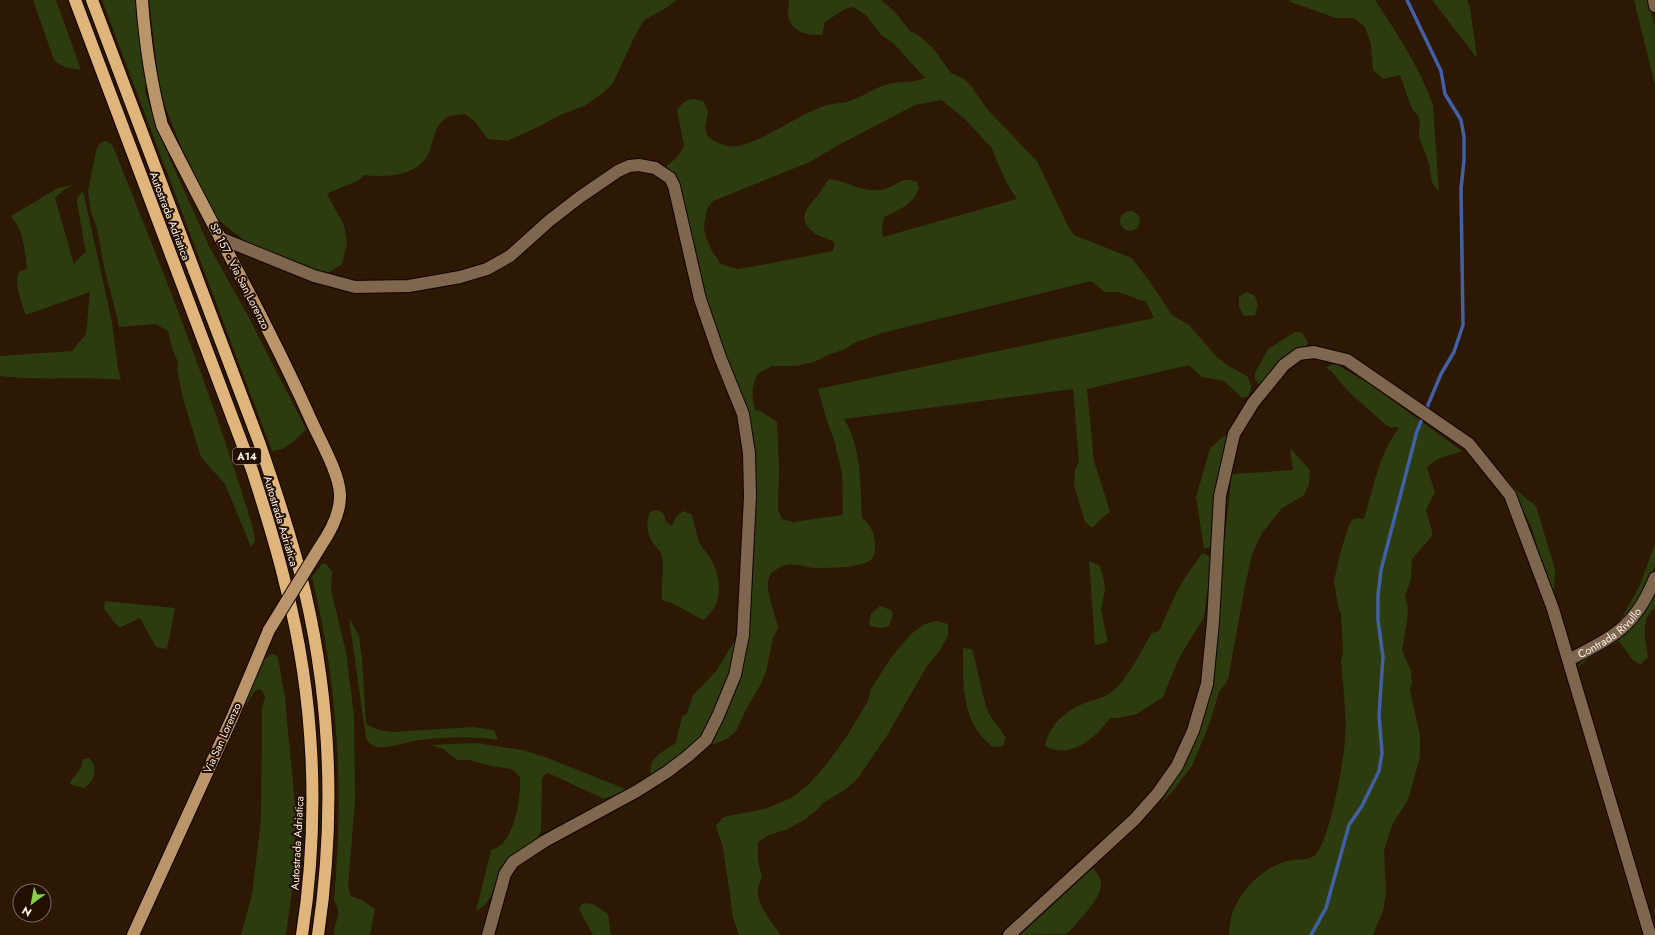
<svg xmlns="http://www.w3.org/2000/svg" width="1655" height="935" viewBox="0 0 1655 935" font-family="Jost,sans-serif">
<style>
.green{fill:#2c3c0e;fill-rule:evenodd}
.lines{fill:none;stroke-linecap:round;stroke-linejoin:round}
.stream{stroke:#4260a6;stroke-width:3.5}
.minor-casing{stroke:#130300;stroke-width:14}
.major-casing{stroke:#130300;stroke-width:14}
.highway-casing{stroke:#130300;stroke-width:14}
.minor{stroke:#7e664f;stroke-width:12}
.major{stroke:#b99569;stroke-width:12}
.highway{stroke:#e0b57b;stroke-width:12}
.major-bridge-casing{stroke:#130300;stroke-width:14;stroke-linecap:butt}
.major-bridge{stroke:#b99569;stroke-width:12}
.labels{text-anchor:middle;stroke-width:4;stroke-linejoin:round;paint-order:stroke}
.shield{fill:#220f00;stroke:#bcafa3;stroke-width:1}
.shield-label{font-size:10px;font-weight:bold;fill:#fef3e9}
.street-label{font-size:11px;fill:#fef3e9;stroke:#220f00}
</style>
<rect width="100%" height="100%" fill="#2c1803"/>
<!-- green -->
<g class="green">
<path d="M 33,0 L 56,0 L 81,70 C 70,69 62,67 54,60 Z"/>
<path d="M 102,0 L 137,0 L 146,80 L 145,91 L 156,125 L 166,150 L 209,246 L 247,314 L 306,429 C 296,440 287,450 272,451 Z"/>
<path d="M 149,0 L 677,0 L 666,8 L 644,20 L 634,38 L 613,83 L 603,93 L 584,106 L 560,115 L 538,127 L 507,141 L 488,139 L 475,122 L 465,114 C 460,115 451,115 447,117 C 435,125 434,138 430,150 C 421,176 387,178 364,175 C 359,183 337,188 327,194 L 344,225 L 347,244 L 342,264 L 325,275 L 246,242 L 216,218 L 180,144 L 165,106 L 158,79 Z"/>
<path d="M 789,0 L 881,0 L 894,11 L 910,31 L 918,35 L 933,48 L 951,73 L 964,79 L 971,86 L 988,110 L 1037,161 L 1068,226 L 1074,235 L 1132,258 L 1150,282 L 1172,315 L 1189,325 L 1216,356 L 1227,365 L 1247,376 L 1251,384 L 1251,390 L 1248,396 L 1242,398 L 1224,381 L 1202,377 L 1189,365 L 1087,389 L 1094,461 L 1110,511 L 1092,528 L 1085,522 L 1074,485 L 1075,469 L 1079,462 L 1073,389 L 844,419 C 862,447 860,486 862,518 C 871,525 875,534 875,545 C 875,549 875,556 872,559 C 864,568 826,568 815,568 C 801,567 789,560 777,569 C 774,571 771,572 770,575 C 763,589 776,613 778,628 L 773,638 L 766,672 L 761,684 L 747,708 L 736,731 L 728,738 L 713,745 L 712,736 L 748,637 L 753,575 L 755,513 L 754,472 L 723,360 L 665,168 L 679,155 L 684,146 L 677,110 C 685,99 692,96 704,102 L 708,112 L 705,128 L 708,137 C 719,144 728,149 742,145 C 771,137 795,116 824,106 C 832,103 841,104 850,101 C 864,96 875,87 889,84 C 901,81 913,83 925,78 L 893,43 L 881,35 L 867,16 L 853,7 L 845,9 L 825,22 L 822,35 C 810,35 794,34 789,19 C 787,13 789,7 789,0 ZM 941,100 L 963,117 L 991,147 L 1007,184 L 1017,199 L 883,237 L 882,227 L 884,217 C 899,210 913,205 919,188 L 917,182 C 902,175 894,188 880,190 C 859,192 848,181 829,179 C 825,184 822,190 818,195 C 808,207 796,218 813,232 C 819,237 829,238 835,243 L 833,251 L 751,267 L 737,269 L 721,264 L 712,251 L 705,235 L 704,226 L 707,209 L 713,201 L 810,162 L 833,148 L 915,105 ZM 1091,281 L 1105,292 L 1118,292 L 1146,302 L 1154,318 L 818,389 L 827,421 L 834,440 L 842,473 L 843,515 L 793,522 L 782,519 L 778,510 L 779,468 L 777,422 L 762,412 L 755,410 C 751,397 752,386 757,374 L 772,366 L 796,366 L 814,362 L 828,355 L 845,349 L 854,343 L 882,333 Z"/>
<path d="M 1292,0 L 1375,0 C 1397,33 1420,68 1433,105 L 1439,192 L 1432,183 L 1429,163 L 1419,137 L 1420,124 L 1418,116 L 1412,109 L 1400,75 L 1383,79 L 1373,70 L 1371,44 L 1365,27 L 1354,18 L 1336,18 L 1288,1 Z"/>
<path d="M 1432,0 L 1467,0 L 1470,7 L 1477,58 Z"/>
<path d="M 1634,0 L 1648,0 L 1655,27 L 1655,85 Z"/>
<path d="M 105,141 L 112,144 C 163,270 213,397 253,528 L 255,541 L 251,547 L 225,484 L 201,457 L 184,402 L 177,370 L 178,362 L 172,348 L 168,331 L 155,324 L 119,327 L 117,317 L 104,267 L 97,228 L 90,209 L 88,191 L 96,151 L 99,144 Z"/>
<path d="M 74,185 L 65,189 L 55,198 L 74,264 L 84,253 L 86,254 L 77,203 L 77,198 L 83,191 L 112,322 L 118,369 L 121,380 C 81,376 40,381 0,376 L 0,356 L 72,351 L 86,334 L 90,292 L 26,315 C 23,306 7,267 27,270 C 25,251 24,231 11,216 L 58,188 Z"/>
<circle cx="1130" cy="221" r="10"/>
<path d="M 1247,292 L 1255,296 L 1258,306 L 1255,315 L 1244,316 L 1239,307 L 1239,297 L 1244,293 Z"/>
<path d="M 1295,332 L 1302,333 L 1308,342 L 1305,350 L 1262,388 L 1255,379 L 1255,373 L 1268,349 Z"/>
<path d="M 1336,364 L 1371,385 L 1462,451 C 1450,456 1435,457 1427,468 L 1435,492 L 1426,510 L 1432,531 L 1432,536 L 1412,559 L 1411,579 L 1405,596 L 1408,608 L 1407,621 L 1402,650 L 1411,671 L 1412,682 L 1410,690 L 1420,736 L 1420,757 L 1408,800 L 1393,823 L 1384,850 L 1386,894 L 1383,911 L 1373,935 L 1229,935 C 1230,927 1230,918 1233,911 C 1242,888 1263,868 1287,861 C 1296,859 1306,861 1314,856 C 1329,845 1344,760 1345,740 C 1347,713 1343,687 1341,661 L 1343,652 L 1341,613 L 1338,607 L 1334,581 L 1340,554 L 1348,528 L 1352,520 L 1358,518 L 1364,519 C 1373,490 1379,453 1399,428 L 1396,427 L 1392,428 L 1386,425 L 1349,392 L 1331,371 L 1326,368 L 1330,365 Z"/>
<path d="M 1227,435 L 1215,542 L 1210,547 L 1204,549 L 1196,497 L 1210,449 L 1221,438 Z"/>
<path d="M 1290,448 L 1310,470 L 1309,485 L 1303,496 L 1282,508 L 1262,533 L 1252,554 L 1244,591 L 1228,680 L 1219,692 L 1209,725 L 1192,766 L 1175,788 L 1160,805 L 1175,780 L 1191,748 L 1217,603 L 1232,474 L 1293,470 Z"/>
<path d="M 1503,475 L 1516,490 L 1536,506 L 1555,569 L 1554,592 L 1559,617 L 1531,526 L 1518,500 Z"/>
<path d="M 656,510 C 664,511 664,515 666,522 L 672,526 L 676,517 L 683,511 L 691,514 C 696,525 696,536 700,544 C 702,548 706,552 709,556 C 722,577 725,604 703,620 L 672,603 L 662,600 C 660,584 666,569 661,554 C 660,550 656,548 654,544 C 646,534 646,523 650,512 Z"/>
<path d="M 1655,544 L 1655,565 L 1646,587 L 1632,611 L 1617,626 L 1639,587 Z"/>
<path d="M 1202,553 L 1212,557 L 1204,617 L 1179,658 L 1163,697 L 1137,714 L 1118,718 L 1110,718 C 1095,738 1072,760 1045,746 C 1049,725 1066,710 1085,703 C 1095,699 1105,698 1113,691 C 1130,676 1140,652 1152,633 L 1159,631 C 1167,615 1173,597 1183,581 C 1189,571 1196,563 1202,553 Z"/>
<path d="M 1089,561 L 1099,565 L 1103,575 L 1105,590 L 1101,610 L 1108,642 L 1095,645 Z"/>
<path d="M 325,563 L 332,571 L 331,590 L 346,652 L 354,715 L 355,801 L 348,887 L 351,896 L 362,900 L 375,909 L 370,935 L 334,935 C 334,921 343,915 334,900 C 344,792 338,683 312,577 L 322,564 Z"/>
<path d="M 1655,597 L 1655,608 C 1639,620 1646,640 1648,657 L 1640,665 L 1632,659 L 1619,641 L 1591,656 L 1576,669 L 1584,658 L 1651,598 Z"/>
<path d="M 105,601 L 175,608 L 167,649 L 156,647 L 140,618 L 119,628 L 104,609 Z"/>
<path d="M 880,606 L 891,610 L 893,614 L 889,626 C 881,629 876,628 869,625 L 871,614 Z"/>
<path d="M 349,618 L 359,636 L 362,659 L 366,724 L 379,730 L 391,732 L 473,727 L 494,730 L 498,740 C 472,736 447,737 421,740 C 409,741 388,749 378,747 C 372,747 369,743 366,738 Z"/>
<path d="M 936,621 L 948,624 L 948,636 L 940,650 L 927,666 L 888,734 L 858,778 L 846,789 L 823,803 L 818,809 L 807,818 L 788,829 L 769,835 L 758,842 L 758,860 L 762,877 C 761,881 758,885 758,889 C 757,906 772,922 781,935 L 739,935 L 733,917 L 723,847 L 716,826 L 723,817 L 765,809 L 791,798 L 808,785 L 826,765 L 847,736 L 868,701 L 871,689 L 892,656 L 911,634 L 925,624 Z"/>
<path d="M 736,638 L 733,668 L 698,745 L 652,778 C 645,759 662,752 676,743 L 682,716 L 687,714 L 693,695 L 717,670 Z"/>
<path d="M 963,648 L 971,649 L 973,652 L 986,707 L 989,714 L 1006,738 L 1003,746 L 993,747 C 961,723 963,684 963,648 Z"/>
<path d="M 273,654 L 278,657 L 285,698 L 296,816 L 293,882 L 286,935 L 241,935 L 252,895 L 261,820 L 262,708 L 265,697 L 262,690 L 258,689 L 253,693 L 246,706 C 248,691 257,658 273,654 Z"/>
<path d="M 476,743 L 522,750 L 545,757 L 628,790 L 604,799 L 548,773 L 545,774 L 542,779 L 541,831 L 536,840 L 505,875 L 485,905 L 476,911 L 491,850 C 515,844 521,798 520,777 L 512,769 L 490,766 L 470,760 L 457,760 L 443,749 L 431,745 Z"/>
<path d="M 89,758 C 99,767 95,781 84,788 L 70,784 C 72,777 77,775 80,769 C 82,765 81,762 83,759 Z"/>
<path d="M 1093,868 C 1096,872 1100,876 1101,882 C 1103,898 1077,922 1067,934 L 1020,935 Z"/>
<path d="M 586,903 L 593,904 L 608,914 L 611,935 L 593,935 L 579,909 L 582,904 Z"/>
</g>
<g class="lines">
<!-- stream -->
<path class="stream" d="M 1311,935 L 1326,908 L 1349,825 L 1362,806 L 1379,771 L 1382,753 L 1379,715 L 1383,657 L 1378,620 L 1378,595 L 1381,570 L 1417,431 L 1441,374 L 1454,352 L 1463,325 L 1461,189 L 1464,160 L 1464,137 L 1461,120 L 1445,94 L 1441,71 L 1407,0"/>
<defs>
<g id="minor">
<path d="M 1654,0 L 1655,6"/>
<path d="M 220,238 L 314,276 L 355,287 L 409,286 L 460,277 L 487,269 L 510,256 L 549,221 L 580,197 L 618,171 L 629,166 L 639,165 L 655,168 L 670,178 L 674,186 L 700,299 L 720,357 L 743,414 L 749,453 L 750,496 L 743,635 L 735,675 L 718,716 L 706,740 L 688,756 L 667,772 L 637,791 L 545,841 L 513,862 L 505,874 L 488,935"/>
<path id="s1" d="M 1569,660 C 1583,652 1597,646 1610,637 C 1631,624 1646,601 1655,578"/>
<path d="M 1009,935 L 1135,819 L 1158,793 L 1177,766 L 1193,731 L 1207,684 L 1213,622 L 1220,496 L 1234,434 L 1253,403 L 1284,365 L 1299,354 L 1314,352 L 1347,360 L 1469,444 L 1510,495 L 1553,609 L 1650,935"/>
</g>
<g id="major">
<path d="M 142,0 C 145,42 151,84 162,125 C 211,224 266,319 311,420 C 320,440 339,473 340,494 C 341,513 331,531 320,547"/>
<path d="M 133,935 L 232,718 L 269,630"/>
</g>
<g id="highway">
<path d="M 75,0 L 252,470 C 264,507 276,545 285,583 C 315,697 320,819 302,935"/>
<path d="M 92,0 L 259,442 C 276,491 293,542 305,592 C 331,704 335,821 318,935"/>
</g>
</defs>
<!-- minor casing -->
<use href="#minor" class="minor-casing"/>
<!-- major casing -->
<use href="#major" class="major-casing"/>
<!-- highway casing -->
<use href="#highway" class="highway-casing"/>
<!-- minor -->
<use href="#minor" class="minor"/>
<!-- major -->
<use href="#major" class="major"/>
<!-- highway -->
<use href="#highway" class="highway"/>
<defs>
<path id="major-bridge" d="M 269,630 L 320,547"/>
</defs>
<!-- major-bridge casing -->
<use href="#major-bridge" class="major-bridge-casing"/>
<!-- major-bridge -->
<use href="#major-bridge" class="major-bridge"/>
</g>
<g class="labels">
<!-- shield labels -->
<rect class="shield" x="233" y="448" width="28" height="16" rx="3"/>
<g class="shield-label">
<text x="247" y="460">A14</text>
</g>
<!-- street labels -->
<g class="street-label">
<text transform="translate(170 216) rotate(69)" y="4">Autostrada Adriatica</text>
<text transform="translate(240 276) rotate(63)" y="4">SP 157 - Via San Lorenzo</text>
<text transform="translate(281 521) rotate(73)" y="4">Autostrada Adriatica</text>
<text dy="4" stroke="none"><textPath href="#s1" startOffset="49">Contrada Rivullo</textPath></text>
<text transform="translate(222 738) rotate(-66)" y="4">Via San Lorenzo</text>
<text transform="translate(297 843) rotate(-87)" y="4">Autostrada Adriatica</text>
</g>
</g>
<!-- north arrow -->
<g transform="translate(32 903) rotate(212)"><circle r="19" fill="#220f00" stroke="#7a6a5d"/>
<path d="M0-3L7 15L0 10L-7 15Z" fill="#87cf4b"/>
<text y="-6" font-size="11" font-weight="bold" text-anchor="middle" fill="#fef3e9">N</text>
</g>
</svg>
